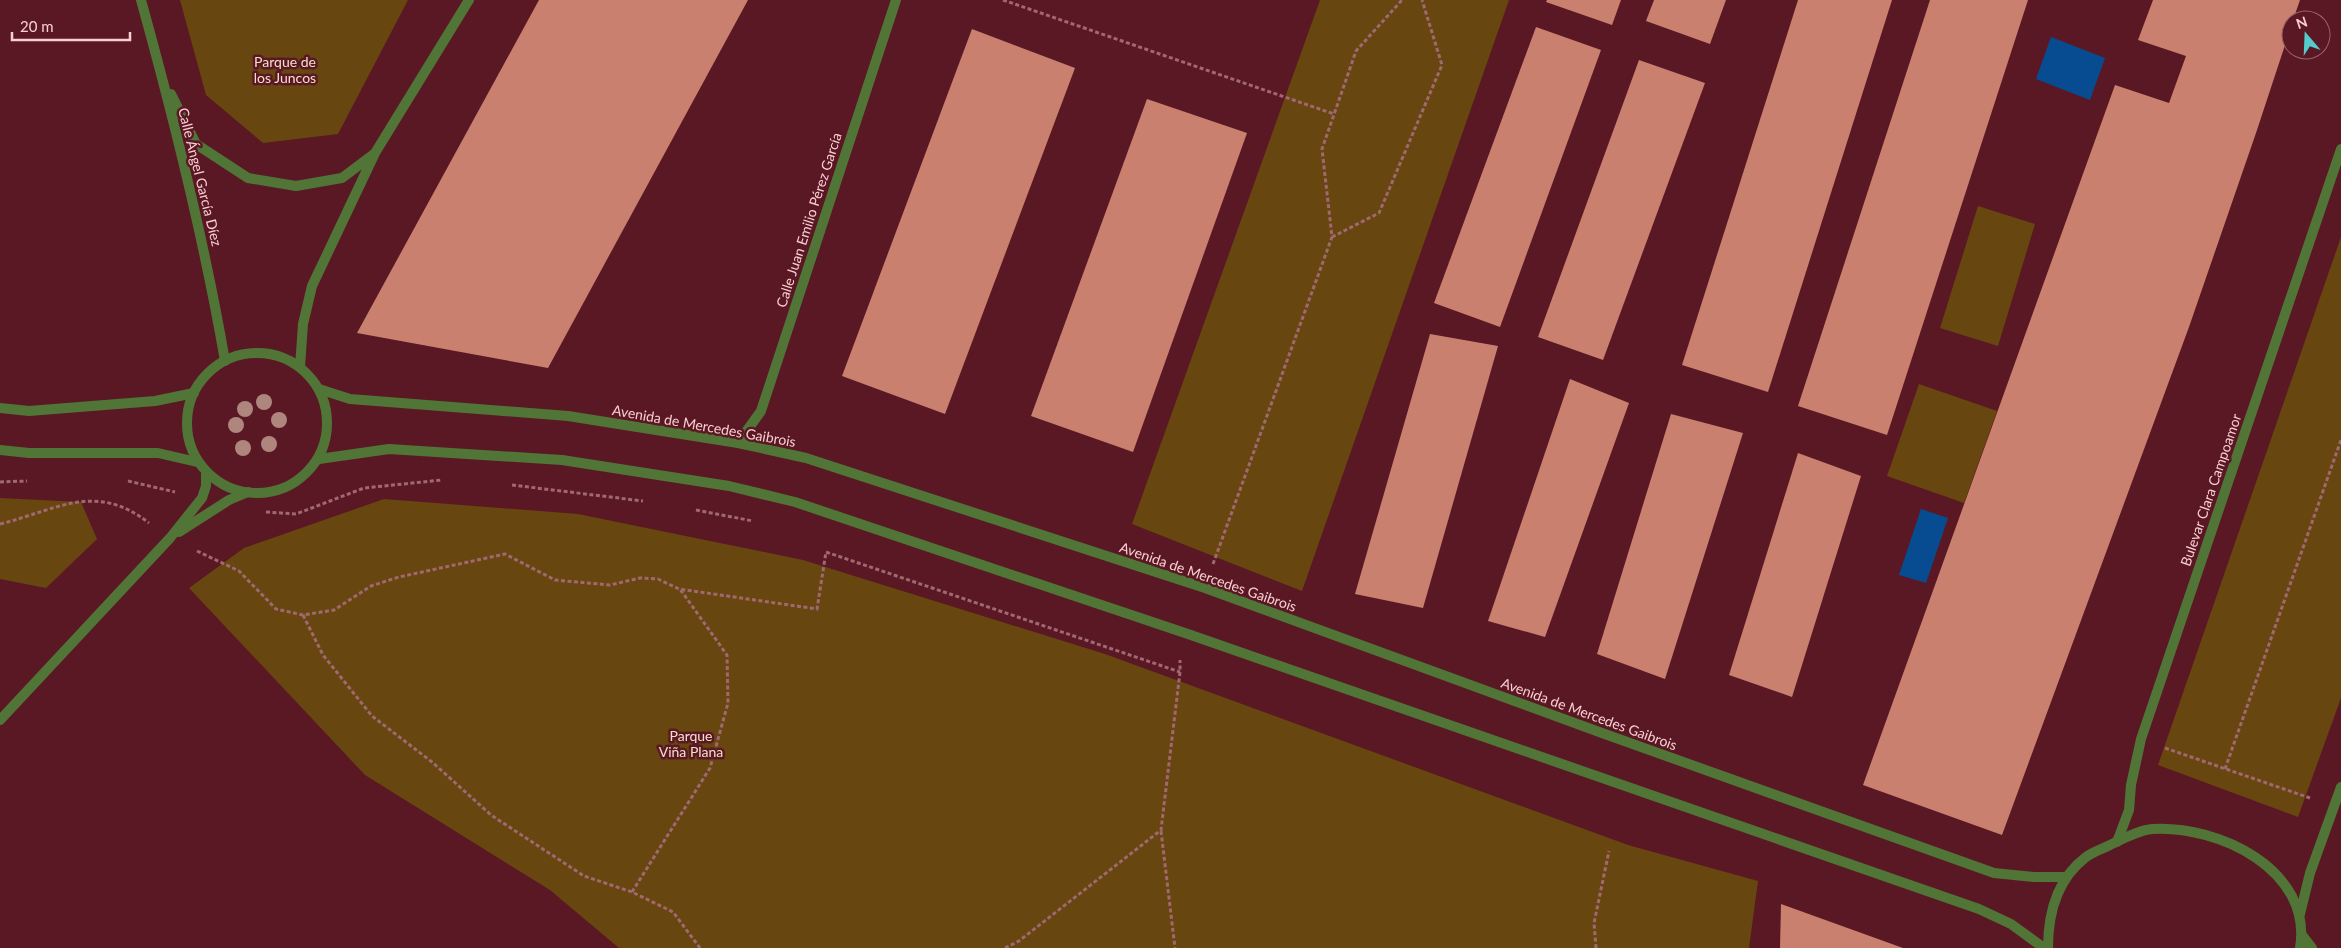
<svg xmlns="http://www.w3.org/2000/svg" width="2341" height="948" viewBox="0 0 2341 948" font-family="Lato,sans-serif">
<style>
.green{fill:#684610}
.water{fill:#074c91}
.building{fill:#ca806e}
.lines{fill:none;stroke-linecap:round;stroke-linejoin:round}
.path{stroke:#a06870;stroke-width:3;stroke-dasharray:4 2.5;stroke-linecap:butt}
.minor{stroke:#507537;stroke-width:10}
.tertiary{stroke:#507537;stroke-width:10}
.tree{fill:#ae867e}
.labels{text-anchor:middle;stroke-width:5;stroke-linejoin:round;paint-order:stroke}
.park-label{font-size:14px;fill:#f3e0c7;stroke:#5a1824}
.street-label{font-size:14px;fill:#facfd2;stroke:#5a1824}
</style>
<rect width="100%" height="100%" fill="#5a1824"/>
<!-- green -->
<g class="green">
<path d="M 180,0 L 408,0 L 338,134 L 263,143 L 206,95 Z"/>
<path d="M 1320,0 L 1509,0 L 1302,591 L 1132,524 Z"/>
<path d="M 1978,206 L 2035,224 L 1998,346 L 1940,328 Z"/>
<path d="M 2341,237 L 2341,698 L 2298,817 L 2158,765 Z"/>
<path d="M 1919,384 L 1997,411 L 1964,503 L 1887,476 Z"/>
<path d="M 0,498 L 81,502 L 97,539 L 46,588 L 0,579 Z"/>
<path d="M 384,499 L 578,514 L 803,560 L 1105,654 L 1628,845 L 1758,881 L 1749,948 L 619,948 L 550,890 L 365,775 L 189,588 L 244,548 Z"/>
</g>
<!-- water -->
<g class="water">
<path d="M 2051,37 L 2105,58 L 2090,100 L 2036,79 Z"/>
<path d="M 1921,509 L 1948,518 L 1926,583 L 1899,575 Z"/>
</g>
<!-- building -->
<g class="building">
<path d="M 539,0 L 748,0 L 548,368 L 357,333 Z"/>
<path d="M 1547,0 L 1621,0 L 1612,25 L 1546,2 Z"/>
<path d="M 1654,0 L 1726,0 L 1710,44 L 1646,21 Z"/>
<path d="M 1798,0 L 1892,0 L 1768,392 L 1682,365 Z"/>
<path d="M 1930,0 L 2028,0 L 1887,435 L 1798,406 Z"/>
<path d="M 2153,0 L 2300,0 L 2293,20 L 2291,20 L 2291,27 L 2256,133 L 2189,327 L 2002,835 L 1863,785 L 2115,85 L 2169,103 L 2186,56 L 2138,40 Z"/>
<path d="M 1536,27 L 1601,50 L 1500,327 L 1434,303 Z"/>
<path d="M 972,29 L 1075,68 L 945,414 L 842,376 Z"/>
<path d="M 1639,60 L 1705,83 L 1603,360 L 1538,337 Z"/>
<path d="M 1147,99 L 1247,133 L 1133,452 L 1031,416 Z"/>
<path d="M 1430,334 L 1498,346 L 1423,608 L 1355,594 Z"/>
<path d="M 1570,379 L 1629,403 L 1545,637 L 1488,621 Z"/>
<path d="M 1671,414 L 1743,433 L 1665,679 L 1597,654 Z"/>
<path d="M 1798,453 L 1861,476 L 1792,697 L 1729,675 Z"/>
<path d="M 1781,904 L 1903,948 L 1780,948 Z"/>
</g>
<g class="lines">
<!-- path -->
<g class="path">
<path d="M 1003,0 L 1334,114"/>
<path d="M 1332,237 L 1379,213 L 1442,65 L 1422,0"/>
<path d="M 128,481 L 175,492"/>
<path d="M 0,482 L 27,481"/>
<path d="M 512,485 L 643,501"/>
<path d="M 696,510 L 753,521"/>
<path d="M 266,512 L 296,514 L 364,488 L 442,480"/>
<path d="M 0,524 C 57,510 95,481 149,523"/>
<path d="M 197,551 L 239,571 L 276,609 L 303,615 L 334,610 L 371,586 L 399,577 L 505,554 L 555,580 L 610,585 L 640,578 L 658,579 L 679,589 L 817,609 L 826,552 L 1180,672"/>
<path d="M 1213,564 L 1332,237 L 1322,149 L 1356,51 L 1402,0"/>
<path d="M 303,615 L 323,655 L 372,716 L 432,762 L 491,815 L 584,876 L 632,892 L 673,912 L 700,948"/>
<path d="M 2165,748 L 2310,798"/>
<path d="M 2225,769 L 2341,440"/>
<path d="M 1161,831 L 1175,948"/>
<path d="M 632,892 L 710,768 L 728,703 L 727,655 L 680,589"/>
<path d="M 1005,948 L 1019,941 L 1161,830 L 1180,672 L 1180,660"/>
<path d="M 1596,948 L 1594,923 L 1609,851"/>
</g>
<!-- minor -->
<g class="minor">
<path d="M 141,0 C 174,119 204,239 225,361"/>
<path d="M 171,94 L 196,144 L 248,178 L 296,186 L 336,179 L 342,178 L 374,154"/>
<path d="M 300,367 L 303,324 L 312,286 L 375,153 L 469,0"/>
<path d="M 738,443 L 761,411 L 896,0"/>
<path d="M 2117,842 L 2129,810 L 2131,785 L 2141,739 L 2341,149"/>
<path d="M 2300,914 L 2310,873 L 2341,787"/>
<path d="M 2302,935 L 2312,948"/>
</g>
<!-- tertiary -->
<g class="tertiary">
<circle cx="257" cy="423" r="70"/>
<path d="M 319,389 L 350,399 L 568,416 L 738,443 L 806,458 L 1205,588 L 1602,733 L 1994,873 L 2034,877 L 2066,877"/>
<path d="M 0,408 L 29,411 L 155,401 L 194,393"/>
<path d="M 0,450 L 29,453 L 158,453 L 197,462"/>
<path d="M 319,459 L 389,449 L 562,460 L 729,486 L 795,502 L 1188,634 L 1979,909 L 2011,924 L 2044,948"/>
<path d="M 179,532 L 229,500 L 248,492"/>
<path d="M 0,720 L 170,538 L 202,498 L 206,486 L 206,474"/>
<path d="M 2048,948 C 2048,913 2057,879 2086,857 C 2092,852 2102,849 2110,845 C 2122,839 2139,830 2152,829 C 2219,825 2313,870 2300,948"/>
</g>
</g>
<!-- trees -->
<g class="tree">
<circle cx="264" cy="402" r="8"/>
<circle cx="245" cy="409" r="8"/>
<circle cx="279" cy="420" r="8"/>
<circle cx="236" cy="425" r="8"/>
<circle cx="269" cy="444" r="8"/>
<circle cx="243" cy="448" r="8"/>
</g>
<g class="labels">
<!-- park labels -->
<g class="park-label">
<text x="285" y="67">Parque de<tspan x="285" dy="16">los Juncos</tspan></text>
<text x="691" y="741">Parque<tspan x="691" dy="16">Viña Plana</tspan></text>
</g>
<!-- street labels -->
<g class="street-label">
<text transform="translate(200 177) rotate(76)" y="5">Calle Ángel García Díez</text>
<text transform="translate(809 220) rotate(-72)" y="5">Calle Juan Emilio Pérez García</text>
<text transform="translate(704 426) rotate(10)" y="5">Avenida de Mercedes Gaibrois</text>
<text transform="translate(2211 490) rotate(-71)" y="5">Bulevar Clara Campoamor</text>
<text transform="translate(1208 577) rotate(19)" y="5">Avenida de Mercedes Gaibrois</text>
<text transform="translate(1589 714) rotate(20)" y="5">Avenida de Mercedes Gaibrois</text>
</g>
</g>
<!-- north arrow -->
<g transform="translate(2306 35) rotate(341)"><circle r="24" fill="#5a1824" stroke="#9a616a"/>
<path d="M0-4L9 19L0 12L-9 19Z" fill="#52cdcc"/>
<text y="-8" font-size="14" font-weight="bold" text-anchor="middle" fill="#facfd2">N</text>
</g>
<!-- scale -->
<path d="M12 32v8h118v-8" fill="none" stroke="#facfd2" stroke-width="2.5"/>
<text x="20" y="32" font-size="15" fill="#facfd2" stroke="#5a1824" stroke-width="4" paint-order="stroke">20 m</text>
</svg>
